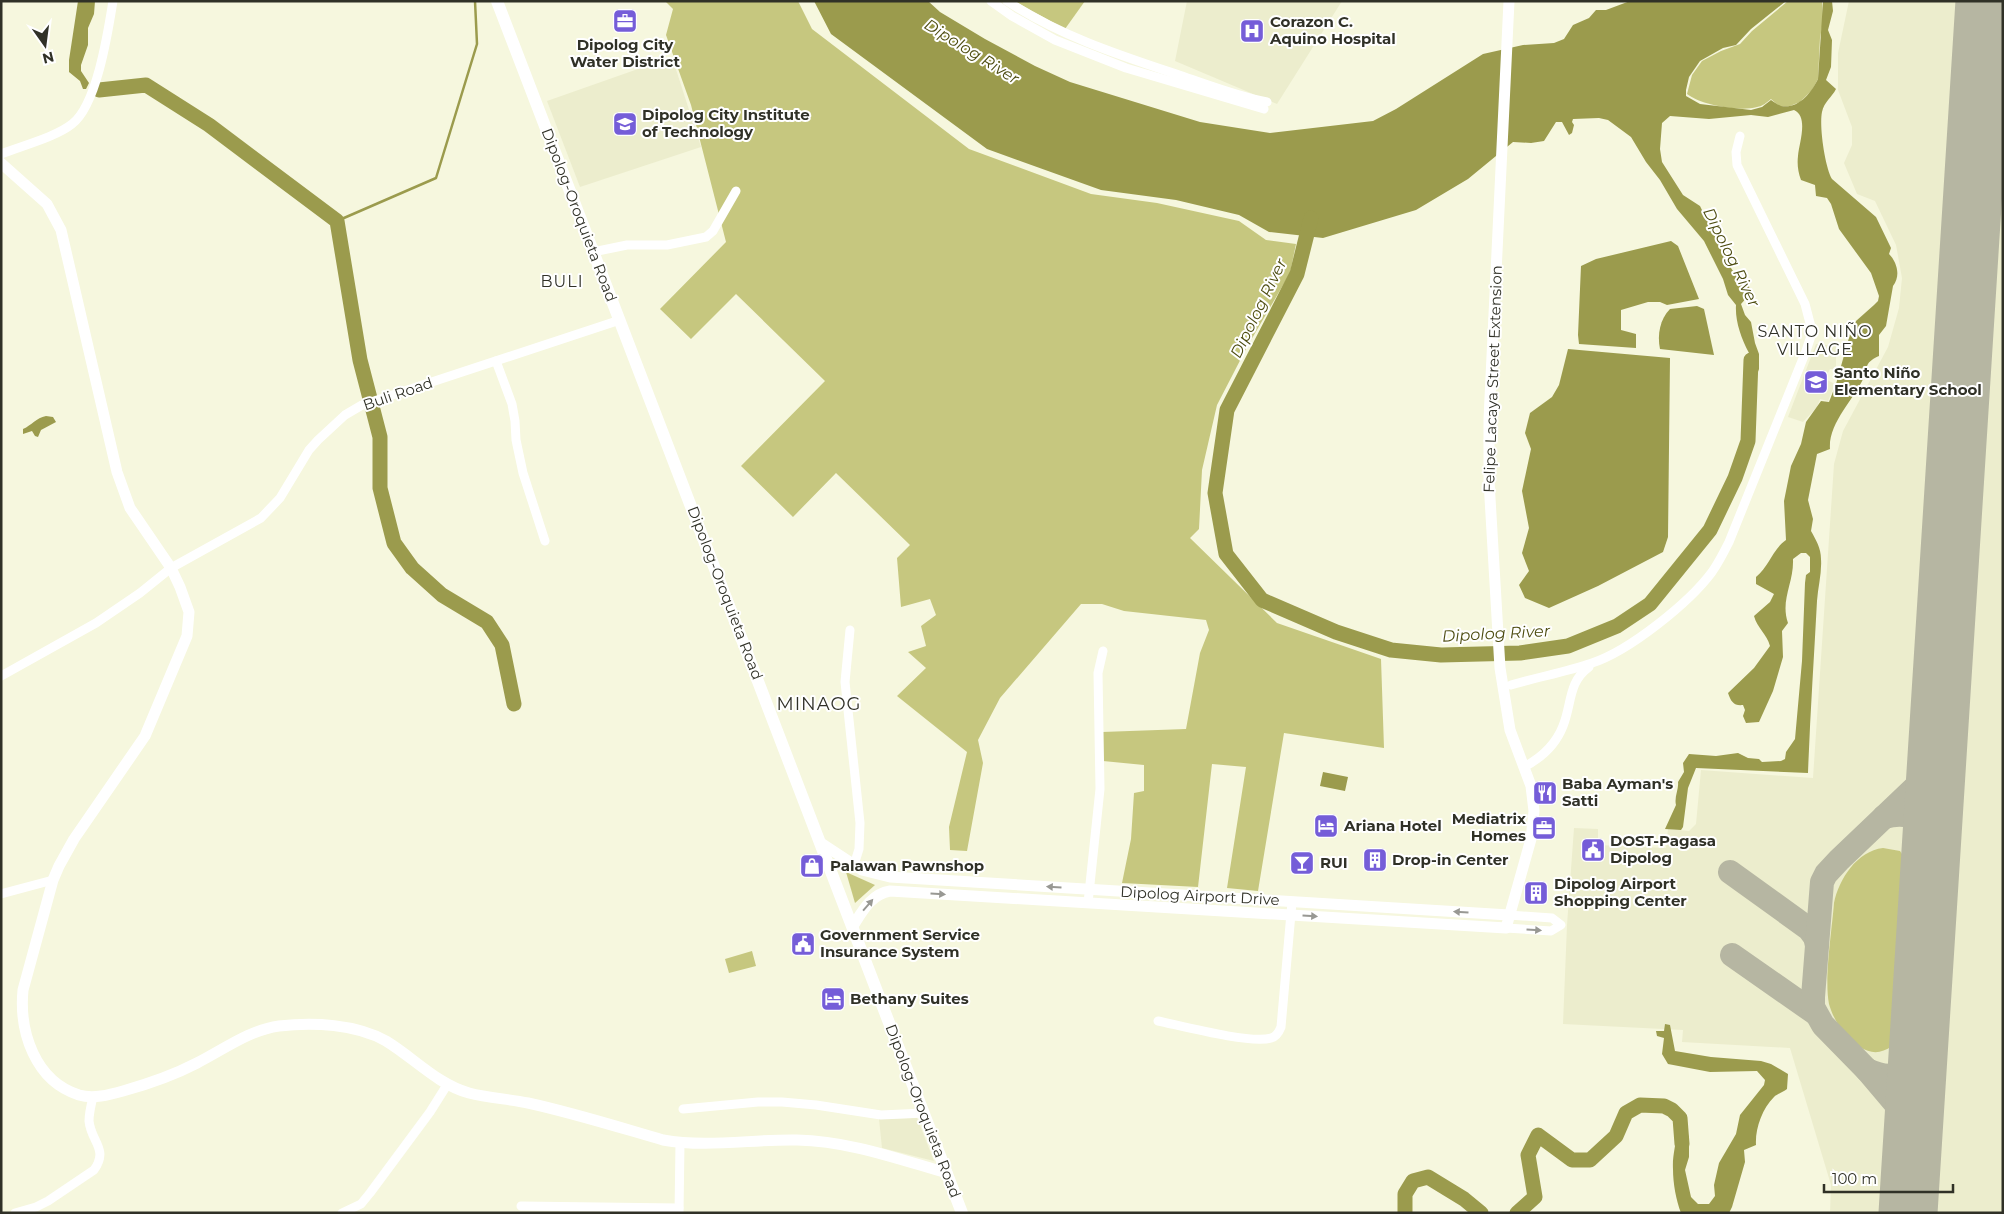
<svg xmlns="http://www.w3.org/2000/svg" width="2004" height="1214" viewBox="0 0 2004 1214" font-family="Montserrat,sans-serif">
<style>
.built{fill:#ecedcd}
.green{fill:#c6c77f}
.water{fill:#9b9b4d}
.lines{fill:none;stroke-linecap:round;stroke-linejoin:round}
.stream{stroke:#9b9b4d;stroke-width:2.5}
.river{stroke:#9b9b4d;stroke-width:15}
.taxiway{stroke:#b6b6a2;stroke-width:24}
.runway{stroke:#b6b6a2;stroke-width:59}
.minor{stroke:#fff;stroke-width:9}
.major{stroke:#fff;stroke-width:11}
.highway{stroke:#fff;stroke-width:12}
.oneway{fill:#989893}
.labels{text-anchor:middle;stroke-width:4;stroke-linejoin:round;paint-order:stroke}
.poi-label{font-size:15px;font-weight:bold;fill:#303127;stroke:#fff;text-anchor:start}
.street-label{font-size:15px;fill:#303127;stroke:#fff}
.water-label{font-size:16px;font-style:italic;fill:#4d4c10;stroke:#fff}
.neighbourhood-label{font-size:16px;letter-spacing:1px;fill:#303127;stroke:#fff}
.quarter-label{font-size:18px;letter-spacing:1px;fill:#303127;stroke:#fff}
</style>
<rect width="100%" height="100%" fill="#f6f7de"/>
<!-- built -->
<g class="built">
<path d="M 1187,1 L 1342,1 L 1277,104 L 1175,61 Z"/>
<path d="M 1849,1 L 2003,1 L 2003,1213 L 1830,1213 L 1831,1185 L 1790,1048 L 1682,1042 L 1683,1030 L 1563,1024 L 1567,925 L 1574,828 L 1598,829 L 1598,845 L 1666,848 L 1668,829 L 1689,831 L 1696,824 L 1701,770 L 1813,778 L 1834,464 L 1843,431 L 1888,347 L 1899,308 L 1902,278 L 1896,245 L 1875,201 L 1857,194 L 1844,163 L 1852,145 L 1852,127 L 1838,90 L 1838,53 Z"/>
<path d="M 672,57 L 701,147 L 580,187 L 547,101 Z"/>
<path d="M 1816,344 L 1836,346 L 1836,369 L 1830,369 L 1825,379 L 1835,384 L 1828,401 L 1820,399 L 1817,407 L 1803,422 L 1788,417 Z"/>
<path d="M 917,1118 L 934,1161 L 882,1148 L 879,1119 Z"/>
</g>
<!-- green -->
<g class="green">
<path d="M 665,1 L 798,1 L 812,29 L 969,149 L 1091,194 L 1157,203 L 1239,221 L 1266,240 L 1296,244 L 1290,273 L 1247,347 L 1217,405 L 1202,470 L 1199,529 L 1190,538 L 1277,623 L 1381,659 L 1384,748 L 1284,733 L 1258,891 L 1227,888 L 1246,767 L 1212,764 L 1198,887 L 1122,883 L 1131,839 L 1134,793 L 1144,791 L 1144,765 L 1103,761 L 1102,732 L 1186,729 L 1200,653 L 1209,630 L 1206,620 L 1124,611 L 1102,604 L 1081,604 L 1000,698 L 978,740 L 983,763 L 967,851 L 950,850 L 949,827 L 967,752 L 897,696 L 926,668 L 908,652 L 926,646 L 921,626 L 936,615 L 930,599 L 901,607 L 897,558 L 910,545 L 836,473 L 793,517 L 741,466 L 825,381 L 736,294 L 691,339 L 660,309 L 726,242 L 691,105 L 666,35 L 673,9 Z"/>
<path d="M 1014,1 L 1085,1 L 1065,29 Z"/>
<path d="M 1788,1 L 1822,1 L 1823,21 L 1820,38 L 1818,79 L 1812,90 L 1800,102 L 1790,106 L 1779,106 L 1771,99 C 1766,103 1763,106 1757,107 C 1740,112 1701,105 1687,94 L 1692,75 L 1702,61 L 1721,51 L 1740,44 L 1752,31 Z"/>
<path d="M 1883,848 L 1900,851 L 1904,857 L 1892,1046 C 1881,1054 1871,1054 1860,1047 C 1846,1040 1833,1019 1829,1004 C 1824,979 1832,930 1834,903 C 1839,879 1857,851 1883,848 Z"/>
<path d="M 846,872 L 875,885 L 855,903 Z"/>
<path d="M 752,951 L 756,966 L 729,973 L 725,959 Z"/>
</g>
<!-- water -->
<g class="water">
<path d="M 78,1 L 95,1 L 94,14 L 88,28 L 88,45 L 81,65 L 81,71 L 89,83 L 86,89 L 83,89 L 80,81 L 69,72 L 69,60 Z"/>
<path d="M 814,1 L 928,1 L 940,12 L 985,39 L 1035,66 L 1070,82 L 1200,122 L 1270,133 L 1373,121 L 1396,109 L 1483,54 L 1523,45 L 1554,43 L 1564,39 L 1573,25 L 1589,18 L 1596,10 L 1606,10 L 1630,1 L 1786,1 L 1751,29 L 1736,45 L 1723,48 L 1700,61 L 1689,77 L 1686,90 L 1686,96 L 1700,104 L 1751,110 L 1762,107 L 1771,100 C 1774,102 1778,105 1781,106 C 1799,109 1811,93 1818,79 L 1823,1 L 1832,1 L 1833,11 L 1828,30 L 1832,40 L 1831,67 L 1826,80 L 1836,89 C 1832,97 1824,102 1822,112 C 1819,126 1825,167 1832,179 L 1876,217 L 1891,248 L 1889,254 C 1897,262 1901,276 1893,286 L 1886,326 L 1879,335 L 1879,356 C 1874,358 1869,361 1867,366 C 1865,369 1865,374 1864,377 C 1854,400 1828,423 1830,449 L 1817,454 L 1808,500 L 1813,519 L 1811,531 C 1816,540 1821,548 1821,559 C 1822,573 1818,587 1817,601 C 1814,658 1810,716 1808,773 L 1696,768 L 1688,788 L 1683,827 L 1681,830 L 1665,829 L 1676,805 C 1674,797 1679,789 1678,782 L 1684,772 L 1683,763 L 1689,754 L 1716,756 L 1738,753 L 1748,758 L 1759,759 L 1762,762 L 1781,761 L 1785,759 L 1786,752 L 1795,739 L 1802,661 L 1805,583 L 1806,575 L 1810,572 L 1810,557 L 1806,553 L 1801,553 L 1793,559 C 1794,583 1780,600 1788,623 L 1782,631 L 1783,657 L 1773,691 L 1759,722 L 1746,723 L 1743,716 L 1745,710 L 1743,705 C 1734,706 1731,702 1728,693 L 1754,668 L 1770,646 C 1767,634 1757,628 1754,616 L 1770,602 L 1774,594 L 1756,584 L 1756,577 C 1769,567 1772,550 1786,540 L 1784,501 L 1791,466 L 1801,444 L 1806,422 L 1821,401 L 1829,402 L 1836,384 L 1850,334 L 1856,321 L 1874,305 L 1878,301 L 1879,296 L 1871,273 L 1839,229 L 1831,204 L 1827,198 L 1816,196 L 1815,185 L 1801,180 C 1798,172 1797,164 1798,156 C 1799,143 1809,117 1794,110 L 1768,117 L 1751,115 L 1709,119 L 1670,116 L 1662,123 L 1660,149 L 1662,162 L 1683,195 L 1700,206 L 1729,265 L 1737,277 L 1749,286 L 1750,294 L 1741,304 L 1745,315 L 1751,322 L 1755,343 L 1759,354 L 1759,369 L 1755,380 L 1747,382 L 1745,363 L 1749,353 C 1741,338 1735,321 1736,305 L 1728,295 L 1723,279 L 1704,241 L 1677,209 L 1660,180 L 1646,162 L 1631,137 L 1608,120 L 1599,118 L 1573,119 L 1572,122 L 1574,125 L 1572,133 L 1569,135 L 1562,122 L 1556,122 L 1544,141 L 1531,143 L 1513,142 L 1468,179 L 1416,210 L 1323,238 L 1269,232 L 1239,215 L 1176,200 L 1101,190 L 987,149 L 831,34 Z"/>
<path d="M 1671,241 L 1678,246 L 1699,299 L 1667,305 L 1660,302 L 1648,302 L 1621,310 L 1621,330 L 1636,334 L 1636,348 L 1579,344 L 1578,335 L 1581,266 L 1596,259 Z"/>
<path d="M 1697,306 L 1704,309 L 1714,355 L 1660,349 C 1657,335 1660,319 1670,309 Z"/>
<path d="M 1568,349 L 1670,358 L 1668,537 L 1663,552 L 1598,586 L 1549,608 L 1525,598 L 1519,585 L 1529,571 L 1522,553 L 1529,528 L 1522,491 L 1531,449 L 1525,433 L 1530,413 L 1552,397 L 1559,385 Z"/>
<path d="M 46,416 L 53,417 L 56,422 L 41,430 L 38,437 L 35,436 L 32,431 L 23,434 L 23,429 C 32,425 36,418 46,416 Z"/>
<path d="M 1323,772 L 1348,777 L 1345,791 L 1320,786 Z"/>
<path d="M 1665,1024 L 1670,1025 L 1675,1051 L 1711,1057 L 1761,1061 L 1771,1064 L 1788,1074 L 1787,1089 C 1783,1092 1777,1094 1774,1097 C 1762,1109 1755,1129 1756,1145 L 1744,1150 L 1745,1162 L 1732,1207 L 1729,1213 L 1681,1213 C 1676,1200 1673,1183 1673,1169 C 1672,1151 1679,1140 1675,1121 L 1686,1125 L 1689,1139 L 1689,1157 L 1685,1170 L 1691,1197 L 1698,1204 L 1709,1204 L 1715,1196 L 1714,1185 L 1719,1163 L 1736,1134 L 1740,1115 L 1764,1085 L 1765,1080 L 1757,1071 L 1710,1072 L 1668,1064 L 1662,1054 L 1664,1038 L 1657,1036 L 1656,1031 L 1664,1031 Z"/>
</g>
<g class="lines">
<!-- stream -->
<path class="stream" d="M 337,221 L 436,178 L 477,44 L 475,1"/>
<!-- river -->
<g class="river">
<path d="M 99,90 L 146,85 L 209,125 L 337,221 L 360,360 L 380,437 L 380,488 L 394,543 L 412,568 L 442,595 L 487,622 L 502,645 L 514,704"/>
<path d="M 1311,218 L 1297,274 L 1227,410 L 1215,493 L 1226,554 L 1262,600 L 1336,632 L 1391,650 L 1441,655 L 1520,653 L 1568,646 L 1617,626 L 1650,604 L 1710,530 L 1735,478 L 1748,441 L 1751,360"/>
<path d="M 1405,1213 L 1405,1194 L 1413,1181 L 1428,1177 L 1464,1199 L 1481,1213"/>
<path d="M 1517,1213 L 1535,1197 L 1528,1155 L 1538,1135 L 1572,1160 L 1590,1160 L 1616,1136 L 1626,1113 L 1640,1105 L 1664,1106 L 1672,1110 L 1680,1118 L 1682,1144"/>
</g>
<!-- taxiway -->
<g class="taxiway">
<path d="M 1884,817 C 1908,811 1917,817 1932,835"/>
<path d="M 1730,872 L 1809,929 L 1815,937 L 1817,945"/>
<path d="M 1732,955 L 1815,1013"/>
<path d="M 1867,1070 C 1891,1081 1905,1077 1918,1053"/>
<path d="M 1913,1140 L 1900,1109 L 1867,1070 L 1823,1025 L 1813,1007 L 1813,997 L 1822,882 L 1826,874 L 1839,860 L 1924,779 L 1930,771 L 1937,751"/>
</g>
<!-- runway -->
<path class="runway" d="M 1908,1213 L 1985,1"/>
<!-- minor -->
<g class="minor">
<path d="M 991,1 L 1012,16 L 1055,40 L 1126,68 L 1264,109"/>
<path d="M 1007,1 C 1060,36 1119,55 1179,75 C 1209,85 1237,96 1267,102"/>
<path d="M 1,154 C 21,146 56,137 72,124 C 97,105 108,32 113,1"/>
<path d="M 593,252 L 627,245 L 667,245 L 706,237 L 713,231 L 736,191"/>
<path d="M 496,361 L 512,404 L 515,421 L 516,440 L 523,473 L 545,541"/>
<path d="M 850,630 L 845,682 L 860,823 L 859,849 L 854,865"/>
<path d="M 1,676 L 96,623 L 140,593 L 171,568 L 261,518 L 280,498 L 309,450 L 318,440 L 345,415 L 362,405 L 620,320"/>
<path d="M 1511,685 C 1538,677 1566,672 1592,663 C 1629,651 1689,603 1712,572 C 1719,562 1724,552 1729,542 L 1806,351 L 1811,336 L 1811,327 L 1805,304 L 1737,165 L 1736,152 L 1740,136"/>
<path d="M 1524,767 C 1541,758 1556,744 1563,726 C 1572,704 1568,682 1589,667"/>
<path d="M 1,894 L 53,880"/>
<path d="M 1088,903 L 1100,789 L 1098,673 L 1103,651"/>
<path d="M 1506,928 L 1551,931 L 1561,925 L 1552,918 L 1509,915"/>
<path d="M 1158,1021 C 1182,1026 1250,1044 1271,1038 C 1276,1037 1279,1032 1281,1027 L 1292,902"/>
<path d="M 683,1109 L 758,1102 L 782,1102 L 816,1105 L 881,1115 L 924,1113"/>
<path d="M 521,1206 L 679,1208"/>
<path d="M 15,1213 L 36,1207 L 48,1201 L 94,1170 C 109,1149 91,1142 89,1121 C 89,1113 91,1105 93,1097"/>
<path d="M 342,1213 L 361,1204 L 370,1193 L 430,1112 L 447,1085"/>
<path d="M 679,1213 L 680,1143"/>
</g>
<!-- major -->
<g class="major">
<path d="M 1,163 L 47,204 L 61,230 L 117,472 L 130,508 L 171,568 L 180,587 L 189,612 L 187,636 L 145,736 L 74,839 L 59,866 L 53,880 L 23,990 C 19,1032 35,1081 79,1095 C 93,1099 109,1095 123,1091 C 148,1084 174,1075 197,1063 C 223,1050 249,1030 279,1026 C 313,1022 356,1024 386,1041 C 414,1058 437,1084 469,1093 C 488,1098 509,1099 528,1103 C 574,1113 618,1127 663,1140 C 707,1148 753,1139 797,1140 C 849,1141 898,1159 947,1173"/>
<path d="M 821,843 L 862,870 L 890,877 L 1509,915"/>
<path d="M 853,926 C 862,912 871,894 890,891 L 1506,928 L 1531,839 L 1534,811 L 1531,786 L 1510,730 L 1500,668 L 1489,481 L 1489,419 L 1509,1"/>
</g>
<!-- highway -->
<path class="highway" d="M 497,1 L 962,1213"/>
</g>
<!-- one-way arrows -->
<defs><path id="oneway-solid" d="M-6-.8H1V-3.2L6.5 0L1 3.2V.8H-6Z" transform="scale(1.25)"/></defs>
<g class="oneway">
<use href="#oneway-solid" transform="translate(1054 887) rotate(-177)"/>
<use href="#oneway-solid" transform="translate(938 894) rotate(3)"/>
<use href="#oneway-solid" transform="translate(868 905) rotate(-49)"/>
<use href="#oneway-solid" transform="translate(1461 912) rotate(-177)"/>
<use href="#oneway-solid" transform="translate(1310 916) rotate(3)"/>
<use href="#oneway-solid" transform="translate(1534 930) rotate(4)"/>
</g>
<!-- icons -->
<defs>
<symbol id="office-square" viewBox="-11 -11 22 22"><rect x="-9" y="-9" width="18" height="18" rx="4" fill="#755dd8" stroke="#fff"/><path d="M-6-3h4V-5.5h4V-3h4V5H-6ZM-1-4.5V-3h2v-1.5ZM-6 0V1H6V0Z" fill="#fff"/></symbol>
<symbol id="hospital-square" viewBox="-11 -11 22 22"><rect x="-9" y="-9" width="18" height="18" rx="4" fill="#755dd8" stroke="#fff"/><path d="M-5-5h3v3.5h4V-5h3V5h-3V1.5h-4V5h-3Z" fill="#fff"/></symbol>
<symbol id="university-square" viewBox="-11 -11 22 22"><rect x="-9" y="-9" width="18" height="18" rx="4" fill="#755dd8" stroke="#fff"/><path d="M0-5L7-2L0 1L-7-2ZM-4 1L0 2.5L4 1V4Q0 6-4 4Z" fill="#fff"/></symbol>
<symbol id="school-square" viewBox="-11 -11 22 22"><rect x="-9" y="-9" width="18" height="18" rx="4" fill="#755dd8" stroke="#fff"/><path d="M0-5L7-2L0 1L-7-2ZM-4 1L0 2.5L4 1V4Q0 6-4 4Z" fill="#fff"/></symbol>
<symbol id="restaurant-square" viewBox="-11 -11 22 22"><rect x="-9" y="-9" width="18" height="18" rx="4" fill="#755dd8" stroke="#fff"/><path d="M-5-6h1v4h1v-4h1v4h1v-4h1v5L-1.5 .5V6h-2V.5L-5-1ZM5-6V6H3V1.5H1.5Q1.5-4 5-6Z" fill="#fff"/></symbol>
<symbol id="hotel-square" viewBox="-11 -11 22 22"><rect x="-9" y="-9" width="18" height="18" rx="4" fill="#755dd8" stroke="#fff"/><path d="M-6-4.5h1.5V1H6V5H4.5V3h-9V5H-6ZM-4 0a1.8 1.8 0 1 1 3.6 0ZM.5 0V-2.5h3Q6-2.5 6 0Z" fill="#fff"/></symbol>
<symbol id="civic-square" viewBox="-11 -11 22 22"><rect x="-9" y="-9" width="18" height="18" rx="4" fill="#755dd8" stroke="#fff"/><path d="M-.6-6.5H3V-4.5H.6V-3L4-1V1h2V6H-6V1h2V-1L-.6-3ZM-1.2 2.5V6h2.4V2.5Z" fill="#fff"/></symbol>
<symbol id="building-square" viewBox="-11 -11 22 22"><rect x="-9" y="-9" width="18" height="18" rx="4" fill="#755dd8" stroke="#fff"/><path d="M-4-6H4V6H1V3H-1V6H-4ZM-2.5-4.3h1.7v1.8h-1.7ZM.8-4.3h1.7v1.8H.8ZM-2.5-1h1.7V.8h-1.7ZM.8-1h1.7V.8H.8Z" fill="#fff"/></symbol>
<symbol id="bar-square" viewBox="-11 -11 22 22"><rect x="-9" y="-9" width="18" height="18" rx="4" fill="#755dd8" stroke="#fff"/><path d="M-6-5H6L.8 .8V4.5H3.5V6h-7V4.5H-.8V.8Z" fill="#fff"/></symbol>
<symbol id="shop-square" viewBox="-11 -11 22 22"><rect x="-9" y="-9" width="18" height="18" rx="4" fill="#755dd8" stroke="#fff"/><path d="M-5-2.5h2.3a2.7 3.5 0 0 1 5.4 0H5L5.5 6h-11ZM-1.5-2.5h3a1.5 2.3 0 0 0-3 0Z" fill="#fff"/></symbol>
</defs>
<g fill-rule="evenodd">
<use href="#office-square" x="611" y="7" width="28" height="28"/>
<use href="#hospital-square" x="1238" y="17" width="28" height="28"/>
<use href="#university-square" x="611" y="110" width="28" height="28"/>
<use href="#school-square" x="1802" y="368" width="28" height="28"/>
<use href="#restaurant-square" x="1531" y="779" width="28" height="28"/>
<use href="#hotel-square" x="1312" y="812" width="28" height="28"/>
<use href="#office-square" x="1530" y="814" width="28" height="28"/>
<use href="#civic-square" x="1579" y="836" width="28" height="28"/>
<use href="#building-square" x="1361" y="846" width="28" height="28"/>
<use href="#bar-square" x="1288" y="849" width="28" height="28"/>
<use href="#shop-square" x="798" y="852" width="28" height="28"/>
<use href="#building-square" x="1522" y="879" width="28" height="28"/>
<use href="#civic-square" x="789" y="930" width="28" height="28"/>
<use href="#hotel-square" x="819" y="985" width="28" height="28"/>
</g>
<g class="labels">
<!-- poi labels -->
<g class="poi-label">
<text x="1270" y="27">Corazon C.<tspan x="1270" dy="17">Aquino Hospital</tspan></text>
<text x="625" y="50" text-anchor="middle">Dipolog City<tspan x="625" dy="17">Water District</tspan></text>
<text x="642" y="120">Dipolog City Institute<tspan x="642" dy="17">of Technology</tspan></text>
<text x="1834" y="378">Santo Niño<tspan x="1834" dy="17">Elementary School</tspan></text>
<text x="1562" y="789">Baba Ayman's<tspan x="1562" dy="17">Satti</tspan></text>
<text x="1526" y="824" text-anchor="end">Mediatrix<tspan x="1526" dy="17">Homes</tspan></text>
<text x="1344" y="831">Ariana Hotel</text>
<text x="1610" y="846">DOST-Pagasa<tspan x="1610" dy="17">Dipolog</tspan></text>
<text x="1392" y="865">Drop-in Center</text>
<text x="1320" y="868">RUI</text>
<text x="830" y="871">Palawan Pawnshop</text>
<text x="1554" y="889">Dipolog Airport<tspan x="1554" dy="17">Shopping Center</tspan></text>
<text x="820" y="940">Government Service<tspan x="820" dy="17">Insurance System</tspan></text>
<text x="850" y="1004">Bethany Suites</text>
</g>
<!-- street labels -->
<g class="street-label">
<text transform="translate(579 215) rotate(69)" y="5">Dipolog-Oroquieta Road</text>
<text transform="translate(1493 379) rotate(-88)" y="5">Felipe Lacaya Street Extension</text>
<text transform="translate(398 394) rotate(-19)" y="5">Buli Road</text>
<text transform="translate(725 593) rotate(69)" y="5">Dipolog-Oroquieta Road</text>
<text transform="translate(1200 896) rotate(3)" y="5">Dipolog Airport Drive</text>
<text transform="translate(923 1111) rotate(69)" y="5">Dipolog-Oroquieta Road</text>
</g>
<!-- water labels -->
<g class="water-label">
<text transform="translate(972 51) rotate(32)" y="6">Dipolog River</text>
<text transform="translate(1732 257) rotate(64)" y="6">Dipolog River</text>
<text transform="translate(1258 308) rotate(-64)" y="6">Dipolog River</text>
<text transform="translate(1496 633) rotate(-3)" y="6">Dipolog River</text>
</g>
<!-- neighbourhood labels -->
<g class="neighbourhood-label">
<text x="562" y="287">BULI</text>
<text x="1815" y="337">SANTO NIÑO<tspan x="1815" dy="18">VILLAGE</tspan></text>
</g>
<!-- quarter labels -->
<g class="quarter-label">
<text x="819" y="710">MINAOG</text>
</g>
</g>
<!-- border -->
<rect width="2004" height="1214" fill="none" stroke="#303127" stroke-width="5"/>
<!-- north arrow -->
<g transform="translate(45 45) rotate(166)" stroke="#ffffff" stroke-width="4" paint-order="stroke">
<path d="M0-4L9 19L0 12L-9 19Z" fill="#303127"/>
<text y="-8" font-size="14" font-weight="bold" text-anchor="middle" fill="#303127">N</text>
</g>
<!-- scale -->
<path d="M1824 1184v8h129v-8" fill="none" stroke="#303127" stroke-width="2.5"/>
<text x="1832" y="1184" font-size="15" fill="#303127" stroke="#ffffff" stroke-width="4" paint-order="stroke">100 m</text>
</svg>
